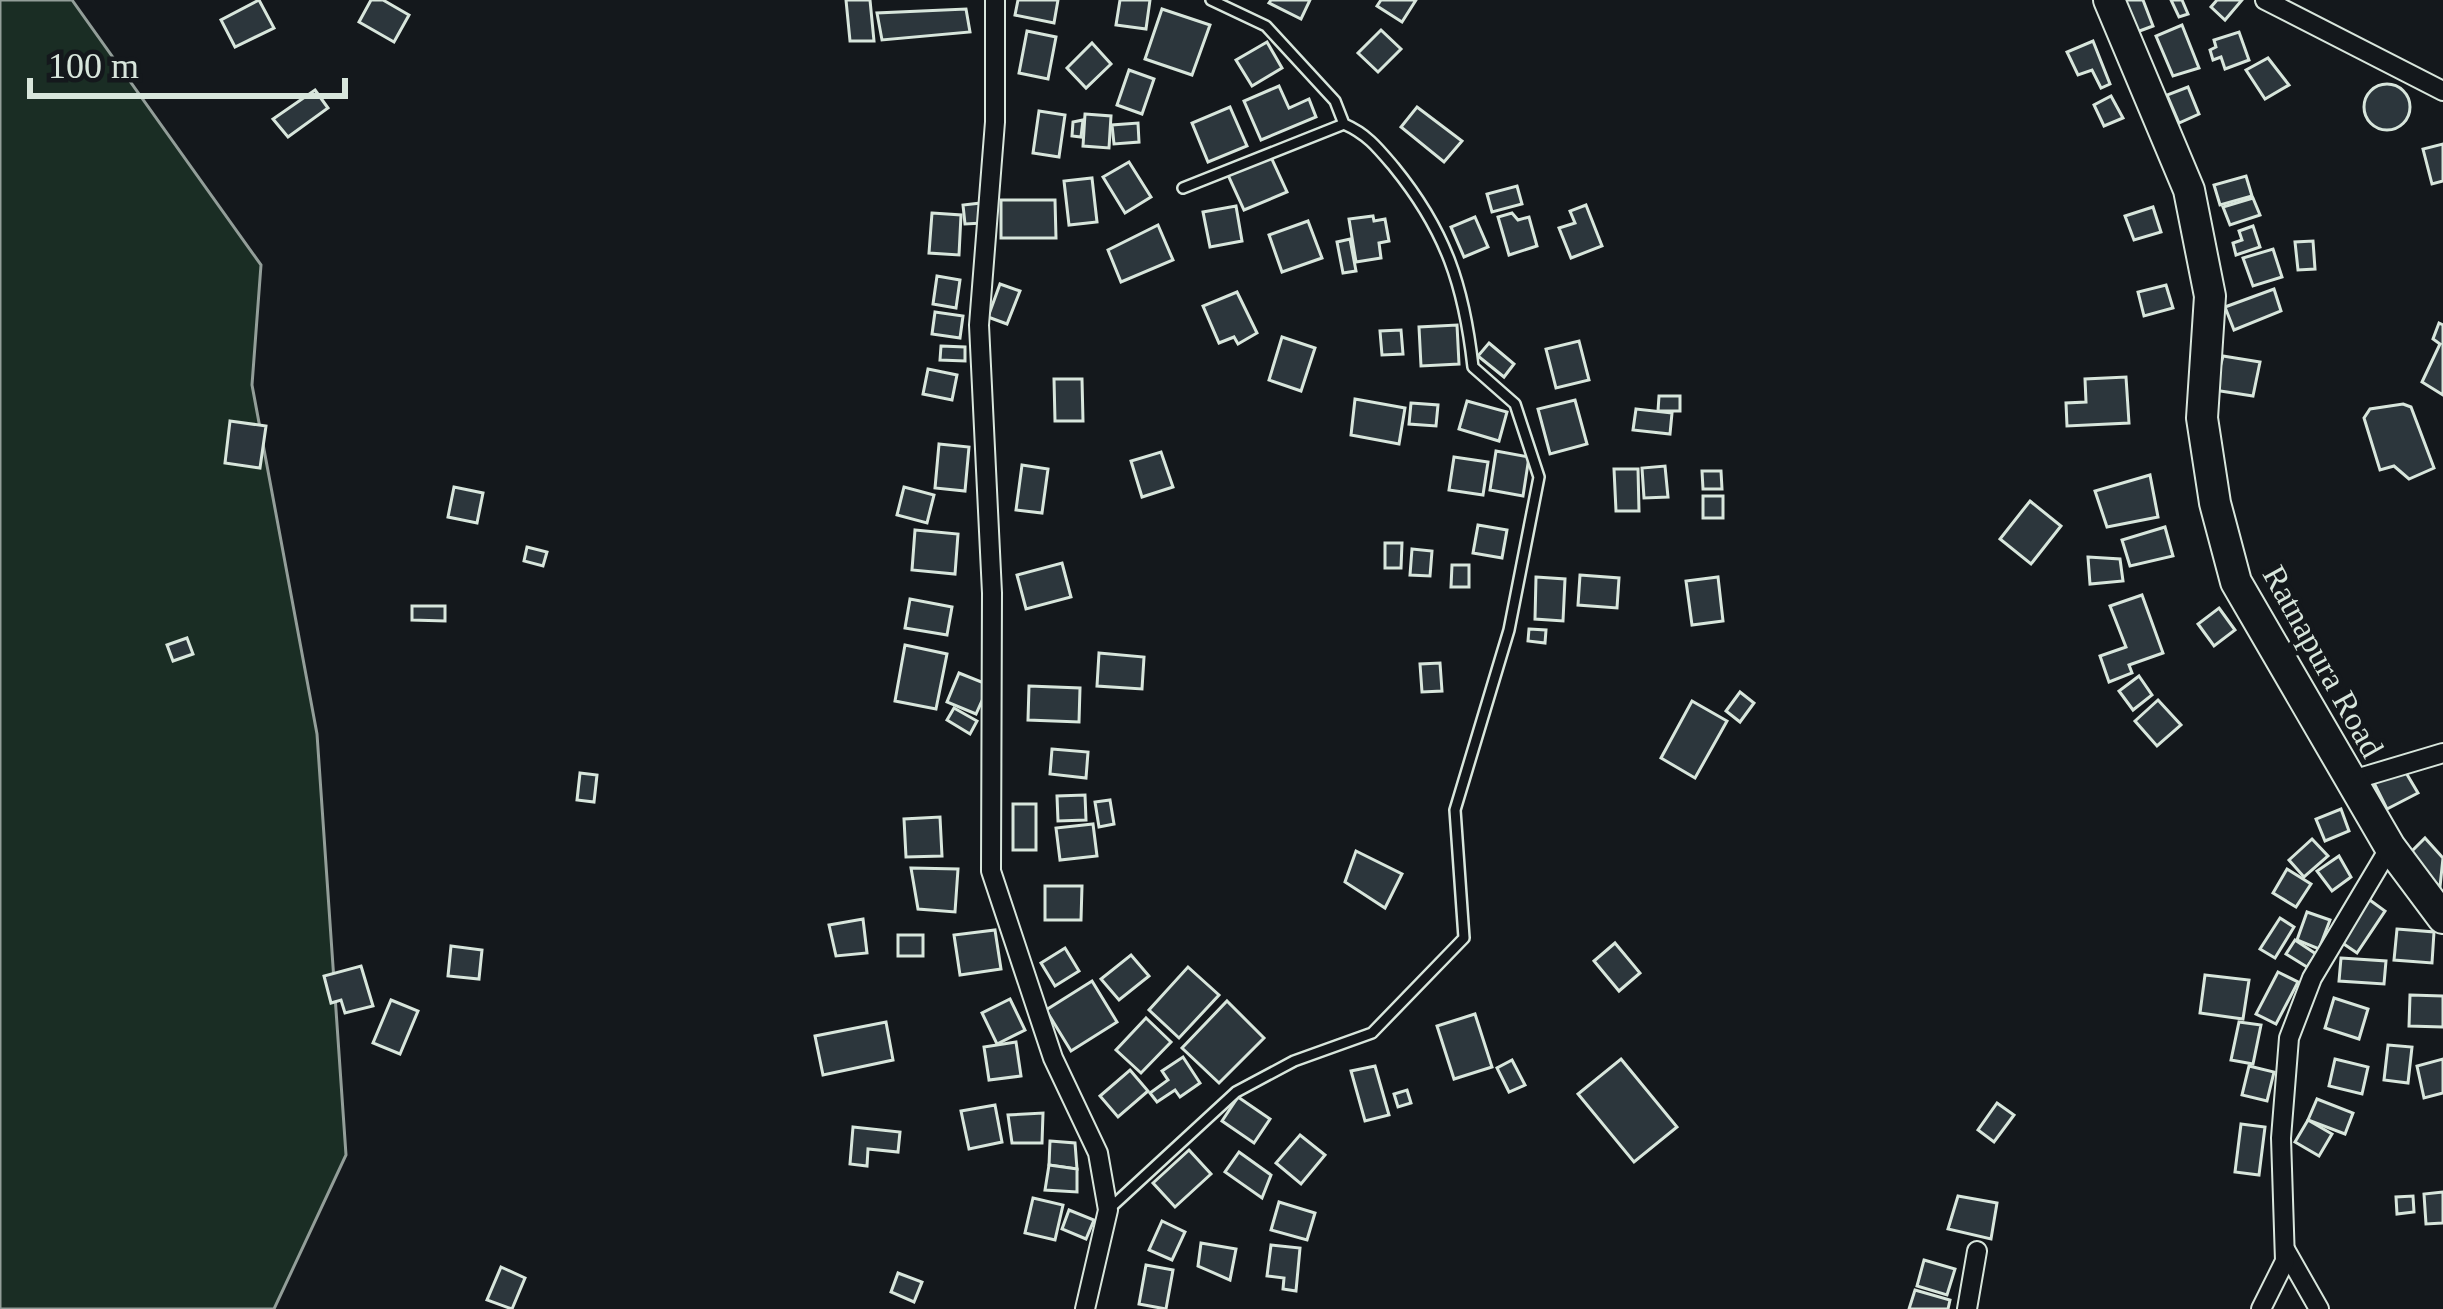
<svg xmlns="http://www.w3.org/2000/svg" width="2443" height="1309" viewBox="0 0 2443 1309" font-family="'Times New Roman',serif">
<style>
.green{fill:#1a2d24;stroke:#939e99;stroke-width:3}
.building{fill:#2c363c;stroke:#d8e6dc;stroke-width:3}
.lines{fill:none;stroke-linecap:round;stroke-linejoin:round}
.service-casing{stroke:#d8e6dc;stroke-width:14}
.minor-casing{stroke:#d8e6dc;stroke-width:22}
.trunk-casing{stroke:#d8e6dc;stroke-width:34}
.service{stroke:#14181c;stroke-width:9}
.minor{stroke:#14181c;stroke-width:18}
.trunk{stroke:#14181c;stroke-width:30}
.labels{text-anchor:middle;stroke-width:9;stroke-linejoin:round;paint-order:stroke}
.street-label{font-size:33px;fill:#d8e6dc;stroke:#14181c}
</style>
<rect width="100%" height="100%" fill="#14181c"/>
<!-- green -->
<path class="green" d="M 0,0 L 72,0 L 261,265 L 252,385 L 317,734 L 346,1155 L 274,1309 L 0,1309 Z"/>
<!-- building -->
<g class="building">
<path d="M 259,0 L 274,28 L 235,47 L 221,20 Z"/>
<path d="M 371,0 L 383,0 L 409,15 L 394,42 L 359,22 Z"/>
<path d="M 846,0 L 870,0 L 874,41 L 850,41 Z"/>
<path d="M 1018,0 L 1058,0 L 1054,23 L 1015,15 Z"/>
<path d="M 1120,0 L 1150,0 L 1146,29 L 1116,25 Z"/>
<path d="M 1271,0 L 1310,0 L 1301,19 L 1269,3 Z"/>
<path d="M 1381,0 L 1416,0 L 1402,22 L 1377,6 Z"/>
<path d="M 2112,0 L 2143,0 L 2153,26 L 2126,36 Z"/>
<path d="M 2171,0 L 2182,0 L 2188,14 L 2179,17 Z"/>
<path d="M 2217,0 L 2242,0 L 2225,20 L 2211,7 Z"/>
<path d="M 966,9 L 970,32 L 882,40 L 877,13 Z"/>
<path d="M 1162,9 L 1210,25 L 1192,75 L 1145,59 Z"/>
<path d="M 2182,25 L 2199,68 L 2173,76 L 2156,36 Z"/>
<path d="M 1381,30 L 1401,49 L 1378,72 L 1358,53 Z"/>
<path d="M 1027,31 L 1056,37 L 1048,79 L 1019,73 Z"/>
<path d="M 2239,32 L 2249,60 L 2225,69 L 2221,57 L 2213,60 L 2210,50 L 2216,47 L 2214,40 Z"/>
<path d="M 2093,41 L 2110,84 L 2101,88 L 2092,70 L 2078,75 L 2067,52 Z"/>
<path d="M 1267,42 L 1282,68 L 1252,86 L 1236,60 Z"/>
<path d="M 1092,43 L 1111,64 L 1086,88 L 1067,68 Z"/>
<path d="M 2268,58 L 2289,85 L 2265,99 L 2246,70 Z"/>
<path d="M 1129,70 L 1154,79 L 1142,114 L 1117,105 Z"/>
<circle cx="2387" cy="107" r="23"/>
<path d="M 1279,86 L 1289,108 L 1309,99 L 1316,117 L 1261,140 L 1244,101 Z"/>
<path d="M 2188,87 L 2199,114 L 2179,123 L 2167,95 Z"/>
<path d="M 315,90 L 328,108 L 288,137 L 273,119 Z"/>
<path d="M 2111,96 L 2123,118 L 2104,126 L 2094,105 Z"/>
<path d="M 1230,107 L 1247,146 L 1208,162 L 1192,123 Z"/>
<path d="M 1417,107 L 1462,141 L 1444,162 L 1401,127 Z"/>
<path d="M 1039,111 L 1065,115 L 1059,157 L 1033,153 Z"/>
<path d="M 1085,114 L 1111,116 L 1109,148 L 1083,146 Z"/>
<path d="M 1083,120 L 1081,137 L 1072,136 L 1073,122 Z"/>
<path d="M 1138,123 L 1139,142 L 1114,144 L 1112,125 Z"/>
<path d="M 2443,144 L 2443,181 L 2432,184 L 2423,149 Z"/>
<path d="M 1271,157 L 1287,192 L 1244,210 L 1228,175 Z"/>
<path d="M 1129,162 L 1151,197 L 1125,213 L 1103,177 Z"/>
<path d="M 2246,176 L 2252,196 L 2220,205 L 2214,185 Z"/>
<path d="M 1092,178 L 1097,222 L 1069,225 L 1064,181 Z"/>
<path d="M 1517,186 L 1522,204 L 1492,212 L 1487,194 Z"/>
<path d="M 2253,198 L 2260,215 L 2230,225 L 2223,207 Z"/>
<path d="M 1001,200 L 1055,200 L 1056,238 L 1001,238 Z"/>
<path d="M 981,203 L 983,223 L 965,224 L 963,205 Z"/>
<path d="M 1586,205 L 1602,246 L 1571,258 L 1559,228 L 1575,223 L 1570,211 Z"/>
<path d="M 1236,206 L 1242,241 L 1210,247 L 1203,212 Z"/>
<path d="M 2153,207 L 2161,232 L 2134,240 L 2125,216 Z"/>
<path d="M 932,213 L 961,215 L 959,255 L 929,253 Z"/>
<path d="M 1512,213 L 1518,220 L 1529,217 L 1537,246 L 1509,255 L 1498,217 Z"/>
<path d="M 1373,216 L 1374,221 L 1385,219 L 1389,241 L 1379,243 L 1381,258 L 1356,262 L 1349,219 Z"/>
<path d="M 1475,217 L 1488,247 L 1464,257 L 1451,227 Z"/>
<path d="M 1308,221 L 1322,258 L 1282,272 L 1269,235 Z"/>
<path d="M 1158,225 L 1173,260 L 1121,282 L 1108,250 Z"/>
<path d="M 2253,226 L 2260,247 L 2236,255 L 2233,243 L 2242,240 L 2239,231 Z"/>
<path d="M 1350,239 L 1356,271 L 1343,273 L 1337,242 Z"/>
<path d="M 2313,241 L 2315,269 L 2298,270 L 2295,242 Z"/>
<path d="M 2273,249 L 2282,277 L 2253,286 L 2243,258 Z"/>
<path d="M 937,276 L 960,280 L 956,308 L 933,304 Z"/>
<path d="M 1000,284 L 1020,291 L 1007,324 L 988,317 Z"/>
<path d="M 2166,285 L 2173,308 L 2144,316 L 2138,292 Z"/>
<path d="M 2274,289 L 2281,311 L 2234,330 L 2225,307 Z"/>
<path d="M 1237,292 L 1257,333 L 1238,344 L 1234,337 L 1219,343 L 1203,306 Z"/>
<path d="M 935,312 L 963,316 L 960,338 L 932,334 Z"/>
<path d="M 2439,323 L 2443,325 L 2443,395 L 2422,382 L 2440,344 L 2433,339 Z"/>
<path d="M 1457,325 L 1459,364 L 1421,366 L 1419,327 Z"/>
<path d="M 1401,330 L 1403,354 L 1382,355 L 1380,331 Z"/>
<path d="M 1282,337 L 1315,348 L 1301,391 L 1269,380 Z"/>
<path d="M 1579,341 L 1589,380 L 1556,388 L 1546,349 Z"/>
<path d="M 1489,343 L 1514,364 L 1504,377 L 1478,356 Z"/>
<path d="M 941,346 L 965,347 L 965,361 L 940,360 Z"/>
<path d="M 2223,356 L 2260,362 L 2253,396 L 2214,390 Z"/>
<path d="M 928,369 L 957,375 L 952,400 L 923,394 Z"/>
<path d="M 2126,377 L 2129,423 L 2067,426 L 2066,403 L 2086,402 L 2085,379 Z"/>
<path d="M 1054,379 L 1082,379 L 1083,421 L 1055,421 Z"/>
<path d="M 1659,396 L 1680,396 L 1680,411 L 1658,411 Z"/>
<path d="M 1355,399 L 1405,408 L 1399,444 L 1351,435 Z"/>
<path d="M 1575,400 L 1587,444 L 1550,454 L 1538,409 Z"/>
<path d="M 1467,401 L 1507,412 L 1499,441 L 1459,429 Z"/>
<path d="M 1411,403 L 1438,405 L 1436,426 L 1409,424 Z"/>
<path d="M 2403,404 L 2411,407 L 2434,468 L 2409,479 L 2394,466 L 2380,470 L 2364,418 L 2370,409 Z"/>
<path d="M 1636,409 L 1672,413 L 1670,434 L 1633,430 Z"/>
<path d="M 230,421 L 266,426 L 260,468 L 225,463 Z"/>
<path d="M 939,444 L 969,447 L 965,491 L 935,488 Z"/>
<path d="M 1496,451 L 1529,457 L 1523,496 L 1490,490 Z"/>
<path d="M 1161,452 L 1173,487 L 1142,497 L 1131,461 Z"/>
<path d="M 1454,457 L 1488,462 L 1483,495 L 1449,490 Z"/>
<path d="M 1022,465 L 1048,469 L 1042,513 L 1016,510 Z"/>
<path d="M 1665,466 L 1668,497 L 1644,498 L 1642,468 Z"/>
<path d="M 1614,469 L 1638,469 L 1639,511 L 1616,511 Z"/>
<path d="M 1702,471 L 1721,471 L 1722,489 L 1703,489 Z"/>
<path d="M 2150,475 L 2158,517 L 2107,527 L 2095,491 Z"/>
<path d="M 454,487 L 483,493 L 477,523 L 448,517 Z"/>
<path d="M 904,487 L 934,495 L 927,523 L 897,515 Z"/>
<rect x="1703" y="496" width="20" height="22"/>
<path d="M 2030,501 L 2061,526 L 2031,564 L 2000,539 Z"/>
<path d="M 1478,525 L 1507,530 L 1502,558 L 1473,553 Z"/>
<path d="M 2165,527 L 2173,556 L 2130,566 L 2122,540 Z"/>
<path d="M 915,530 L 958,534 L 955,574 L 912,570 Z"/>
<path d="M 1385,543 L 1402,543 L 1401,568 L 1385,568 Z"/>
<path d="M 527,547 L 547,552 L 543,566 L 524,561 Z"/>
<path d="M 1412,549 L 1432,551 L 1430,576 L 1410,575 Z"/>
<path d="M 2088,557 L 2120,559 L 2123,581 L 2090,584 Z"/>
<path d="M 1062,563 L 1071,597 L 1026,609 L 1017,575 Z"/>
<path d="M 1452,565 L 1469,565 L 1469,587 L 1451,587 Z"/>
<path d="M 1580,575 L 1619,578 L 1617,608 L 1578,605 Z"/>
<path d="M 1536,577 L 1565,579 L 1563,621 L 1535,619 Z"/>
<path d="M 1718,577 L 1723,621 L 1692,625 L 1686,581 Z"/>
<path d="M 2142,595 L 2163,653 L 2129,665 L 2132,673 L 2109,682 L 2100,656 L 2126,647 L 2110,606 Z"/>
<path d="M 910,599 L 952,607 L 947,635 L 905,628 Z"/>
<path d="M 412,606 L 445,606 L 445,621 L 412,620 Z"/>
<path d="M 2219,608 L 2235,630 L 2214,646 L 2198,624 Z"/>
<path d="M 1529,629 L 1546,630 L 1545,643 L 1528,641 Z"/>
<path d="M 187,638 L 193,654 L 173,661 L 167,645 Z"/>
<path d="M 905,645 L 947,654 L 936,709 L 895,701 Z"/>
<path d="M 1099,653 L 1144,657 L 1142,689 L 1097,686 Z"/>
<path d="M 1440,663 L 1442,691 L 1422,692 L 1420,664 Z"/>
<path d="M 959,673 L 989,685 L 976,714 L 947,702 Z"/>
<path d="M 2139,676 L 2152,695 L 2133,710 L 2119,691 Z"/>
<path d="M 1029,686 L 1080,688 L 1079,722 L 1028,720 Z"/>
<path d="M 1740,692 L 1754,703 L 1740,722 L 1726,711 Z"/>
<path d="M 2158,700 L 2181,725 L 2157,746 L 2135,721 Z"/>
<path d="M 1692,701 L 1727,721 L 1695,778 L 1661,758 Z"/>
<path d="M 954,708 L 977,721 L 970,734 L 947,720 Z"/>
<path d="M 1052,749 L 1088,752 L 1086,778 L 1050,774 Z"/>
<path d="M 2402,766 L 2418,793 L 2387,809 L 2373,781 Z"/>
<path d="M 580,773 L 597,775 L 594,802 L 577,800 Z"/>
<path d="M 1085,795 L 1086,820 L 1058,821 L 1057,796 Z"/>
<path d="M 1110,800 L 1114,824 L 1099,827 L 1095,802 Z"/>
<rect x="1013" y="804" width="23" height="46"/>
<path d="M 2341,809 L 2349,831 L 2325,841 L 2316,819 Z"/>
<path d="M 940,817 L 942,856 L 906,857 L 904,819 Z"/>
<path d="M 1093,824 L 1097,856 L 1060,860 L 1056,828 Z"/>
<path d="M 2425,838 L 2443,858 L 2440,887 L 2407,856 Z"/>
<path d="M 2312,839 L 2328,856 L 2304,877 L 2289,860 Z"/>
<path d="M 1356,851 L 1402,874 L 1385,908 L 1345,882 Z"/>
<path d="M 2339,856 L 2351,877 L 2332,891 L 2317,871 Z"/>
<path d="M 911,868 L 958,869 L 955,912 L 918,909 Z"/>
<path d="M 2287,869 L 2311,884 L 2296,907 L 2273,893 Z"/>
<path d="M 1045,886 L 1082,886 L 1081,920 L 1045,920 Z"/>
<path d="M 2367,898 L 2385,911 L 2357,953 L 2338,940 Z"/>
<path d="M 2307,912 L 2330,920 L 2319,949 L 2297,940 Z"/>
<path d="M 2280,918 L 2294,927 L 2275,958 L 2260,949 Z"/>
<path d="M 863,919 L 867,953 L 836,956 L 829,925 Z"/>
<path d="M 2397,929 L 2434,932 L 2432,963 L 2394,960 Z"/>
<path d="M 995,930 L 1001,969 L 960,975 L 954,935 Z"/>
<rect x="898" y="935" width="25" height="21"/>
<path d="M 2295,940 L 2316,954 L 2307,967 L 2286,954 Z"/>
<path d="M 1615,943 L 1640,973 L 1619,991 L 1594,961 Z"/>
<path d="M 451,946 L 482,950 L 479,979 L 448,976 Z"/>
<path d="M 1065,948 L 1079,971 L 1055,986 L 1041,963 Z"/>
<path d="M 1131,955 L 1149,976 L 1119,1000 L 1101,979 Z"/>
<path d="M 2341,958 L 2386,961 L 2384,984 L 2339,981 Z"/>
<path d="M 361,966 L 373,1006 L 345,1013 L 341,1000 L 331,1003 L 324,976 Z"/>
<path d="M 1188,967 L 1219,995 L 1179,1038 L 1149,1010 Z"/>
<path d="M 2278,972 L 2298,982 L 2276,1024 L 2256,1014 Z"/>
<path d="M 2205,975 L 2249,980 L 2243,1019 L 2200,1013 Z"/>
<path d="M 1092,981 L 1117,1022 L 1071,1051 L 1046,1010 Z"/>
<path d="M 2410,995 L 2443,996 L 2443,1027 L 2409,1026 Z"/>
<path d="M 2334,998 L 2368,1009 L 2359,1039 L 2325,1028 Z"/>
<path d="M 1010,999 L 1025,1030 L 997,1044 L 982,1013 Z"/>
<path d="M 391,1000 L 418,1011 L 400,1054 L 373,1043 Z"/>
<path d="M 1227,1001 L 1264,1038 L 1219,1083 L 1182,1048 Z"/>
<path d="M 1475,1014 L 1492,1067 L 1454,1079 L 1437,1026 Z"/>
<path d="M 1146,1018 L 1171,1042 L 1141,1073 L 1116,1050 Z"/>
<path d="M 886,1022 L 893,1060 L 823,1075 L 815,1036 Z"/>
<path d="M 2239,1022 L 2261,1025 L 2253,1064 L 2231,1060 Z"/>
<path d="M 1016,1042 L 1021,1076 L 989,1080 L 984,1047 Z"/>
<path d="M 2388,1045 L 2412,1047 L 2408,1083 L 2384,1080 Z"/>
<path d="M 1183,1057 L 1200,1083 L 1180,1097 L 1175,1090 L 1157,1102 L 1150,1093 L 1168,1080 L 1162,1071 Z"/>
<path d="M 1621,1059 L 1677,1127 L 1634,1162 L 1578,1094 Z"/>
<path d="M 2335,1059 L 2368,1067 L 2362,1094 L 2329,1086 Z"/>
<path d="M 2443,1059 L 2443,1093 L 2424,1098 L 2417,1066 Z"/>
<path d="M 1512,1060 L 1525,1085 L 1509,1092 L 1497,1068 Z"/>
<path d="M 1375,1066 L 1389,1115 L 1365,1121 L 1351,1071 Z"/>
<path d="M 2249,1066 L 2274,1072 L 2267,1101 L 2242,1095 Z"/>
<path d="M 1130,1070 L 1148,1091 L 1118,1117 L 1100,1096 Z"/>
<path d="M 1407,1090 L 1411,1103 L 1398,1107 L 1394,1094 Z"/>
<path d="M 1238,1097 L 1270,1119 L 1254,1143 L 1222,1121 Z"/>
<path d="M 2317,1099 L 2353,1113 L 2345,1134 L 2308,1120 Z"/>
<path d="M 1997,1103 L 2014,1115 L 1994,1142 L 1978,1130 Z"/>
<path d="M 995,1105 L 1002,1142 L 969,1149 L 961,1111 Z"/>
<path d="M 1043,1113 L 1042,1143 L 1012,1143 L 1008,1115 Z"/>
<path d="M 2308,1120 L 2332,1134 L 2319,1156 L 2295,1142 Z"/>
<path d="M 2241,1124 L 2265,1127 L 2259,1175 L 2235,1172 Z"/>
<path d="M 853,1127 L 900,1132 L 898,1152 L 868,1149 L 867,1166 L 850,1164 Z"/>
<path d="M 1300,1135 L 1325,1155 L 1301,1184 L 1276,1163 Z"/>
<path d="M 1050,1141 L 1075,1143 L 1077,1169 L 1049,1165 Z"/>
<path d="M 1189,1150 L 1211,1174 L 1175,1207 L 1153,1183 Z"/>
<path d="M 1239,1152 L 1271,1175 L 1262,1198 L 1225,1172 Z"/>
<path d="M 1049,1165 L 1077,1169 L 1077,1192 L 1045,1190 Z"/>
<path d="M 2443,1192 L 2443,1223 L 2426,1224 L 2424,1194 Z"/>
<path d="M 1958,1196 L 1997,1203 L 1991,1239 L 1948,1229 Z"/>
<path d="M 2413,1196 L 2414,1212 L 2397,1214 L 2396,1197 Z"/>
<path d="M 1033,1198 L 1063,1205 L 1055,1240 L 1025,1233 Z"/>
<path d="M 1279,1202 L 1315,1213 L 1307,1240 L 1271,1230 Z"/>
<path d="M 1069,1210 L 1094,1220 L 1086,1239 L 1062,1229 Z"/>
<path d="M 1162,1221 L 1185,1232 L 1172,1260 L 1149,1250 Z"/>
<path d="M 1201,1243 L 1236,1249 L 1230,1280 L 1198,1266 Z"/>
<path d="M 1271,1245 L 1300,1248 L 1296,1291 L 1283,1289 L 1284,1278 L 1267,1276 Z"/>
<path d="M 1924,1260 L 1955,1269 L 1947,1295 L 1917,1286 Z"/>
<path d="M 1146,1265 L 1173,1270 L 1166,1309 L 1139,1304 Z"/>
<path d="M 501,1267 L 525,1278 L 512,1309 L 487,1300 Z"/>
<path d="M 898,1273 L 922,1282 L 914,1302 L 891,1292 Z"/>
<path d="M 1915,1290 L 1950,1300 L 1948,1309 L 1909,1309 Z"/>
</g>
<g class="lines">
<defs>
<g id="service">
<path d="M 1183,188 L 1344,124"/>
<path d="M 1108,1210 L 1236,1092 L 1294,1061 L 1372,1033 L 1464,938 L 1455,810 L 1509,630 L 1539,477 L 1515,404 L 1473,367 C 1464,286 1446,231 1394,167 C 1378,148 1367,134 1344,124 L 1335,101 L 1266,26 L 1211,0"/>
</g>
<g id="minor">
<path d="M 995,0 L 995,122 L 979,325 L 992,593 L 991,871 L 1053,1058 L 1098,1153 L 1108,1210 L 1085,1309"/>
<path d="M 2265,0 L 2443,91"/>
<path d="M 2349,781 L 2443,753"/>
<path d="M 2286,1251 L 2319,1309"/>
<path d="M 1967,1309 L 1977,1251"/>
<path d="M 2261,1309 L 2285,1261 L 2281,1138 L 2289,1038 L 2312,978 L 2390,847"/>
</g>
<path id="trunk" d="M 2109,0 L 2189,190 L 2210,296 L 2202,418 L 2215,503 L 2236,582 L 2390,847 L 2443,918"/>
</defs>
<!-- service casing -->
<use href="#service" class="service-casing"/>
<!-- minor casing -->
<use href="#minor" class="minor-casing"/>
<!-- trunk casing -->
<use href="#trunk" class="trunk-casing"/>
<!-- service -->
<use href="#service" class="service"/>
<!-- minor -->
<use href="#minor" class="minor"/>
<!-- trunk -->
<use href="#trunk" class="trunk"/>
</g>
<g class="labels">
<!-- street labels -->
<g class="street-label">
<text transform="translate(2324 661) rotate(61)" y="12">Ratnapura Road</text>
</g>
</g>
<!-- scale -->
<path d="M30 78v18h315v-18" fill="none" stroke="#d8e6dc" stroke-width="6"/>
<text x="48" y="78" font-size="36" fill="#d8e6dc" stroke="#14181c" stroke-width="9" paint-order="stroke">100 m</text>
</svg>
